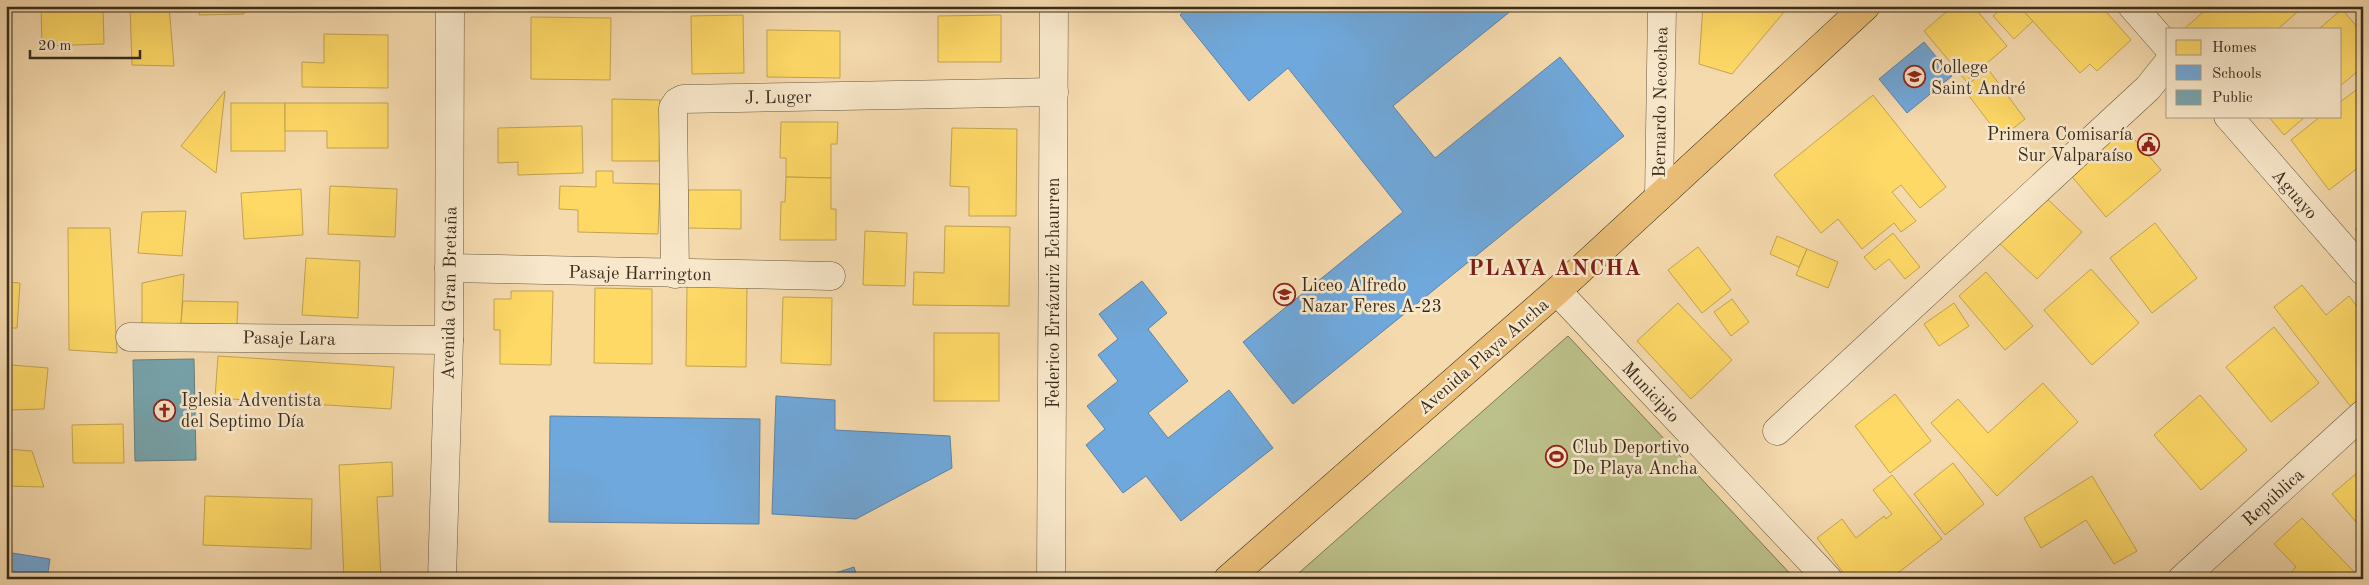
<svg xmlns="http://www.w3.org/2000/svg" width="2369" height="585" viewBox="0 0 2369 585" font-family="'Old Standard TT',serif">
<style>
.green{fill:#bcc08a;stroke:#7a7654}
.homes{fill:#ffd966;stroke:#c3a550}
.schools{fill:#6fa8dc;stroke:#5e83a3}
.public{fill:#76a5af;stroke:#638183}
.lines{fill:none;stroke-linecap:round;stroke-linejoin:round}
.minor-casing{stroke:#675841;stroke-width:29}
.major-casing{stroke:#382c1d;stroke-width:29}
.minor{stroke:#f8e7ca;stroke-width:28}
.major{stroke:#eabd77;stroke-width:28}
.labels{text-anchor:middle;stroke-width:5;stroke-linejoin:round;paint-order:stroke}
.poi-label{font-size:18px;fill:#382c1d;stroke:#f8e7ca;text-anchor:start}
.street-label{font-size:18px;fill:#382c1d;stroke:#f8e7ca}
.district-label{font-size:22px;font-weight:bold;letter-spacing:1px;fill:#7a1f14;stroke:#f8e7ca}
</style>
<rect width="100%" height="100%" fill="#f5daae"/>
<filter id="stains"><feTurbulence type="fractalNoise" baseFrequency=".004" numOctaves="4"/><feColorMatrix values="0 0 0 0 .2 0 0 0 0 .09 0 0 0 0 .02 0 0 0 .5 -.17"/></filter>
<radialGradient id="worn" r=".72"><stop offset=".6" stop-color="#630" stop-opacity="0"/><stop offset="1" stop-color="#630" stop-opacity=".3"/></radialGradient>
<!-- green -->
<path class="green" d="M 1568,336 L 1795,579 L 1292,579 Z"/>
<!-- homes -->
<g class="homes">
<path d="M 41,6 L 103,6 L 104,44 L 42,46 Z"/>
<path d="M 130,6 L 169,6 L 174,66 L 132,65 Z"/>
<path d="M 200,6 L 244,6 L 244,14 L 199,15 Z"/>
<path d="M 1703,6 L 1789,6 L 1732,74 L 1699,64 Z"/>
<path d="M 1953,6 L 1973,6 L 2007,46 L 1966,81 L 1924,31 Z"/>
<path d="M 2004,6 L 2019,6 L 2033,21 L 2014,39 L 1993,16 Z"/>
<path d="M 2019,6 L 2101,6 L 2131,40 L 2097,71 L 2090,64 L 2080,73 Z"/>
<path d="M 2210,6 L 2304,6 L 2278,29 L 2184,29 Z"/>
<path d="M 2342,9 L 2363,34 L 2363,67 L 2340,86 L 2340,29 L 2319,29 Z"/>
<path d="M 743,15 L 744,73 L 692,74 L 691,16 Z"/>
<path d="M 1001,15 L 1001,62 L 938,62 L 938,16 Z"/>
<path d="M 531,17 L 611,18 L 610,80 L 531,79 Z"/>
<path d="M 767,30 L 840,31 L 840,78 L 767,77 Z"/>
<path d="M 324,34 L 388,35 L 388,88 L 302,87 L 302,62 L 324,63 Z"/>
<path d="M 1988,69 L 2025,119 L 2001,138 L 1963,88 Z"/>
<path d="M 2363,85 L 2363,164 L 2329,190 L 2291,140 L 2321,116 L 2340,116 L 2340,102 Z"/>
<path d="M 225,91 L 216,173 L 181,146 Z"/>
<path d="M 1873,95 L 1946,187 L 1920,208 L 1901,185 L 1892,192 L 1916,221 L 1901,232 L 1894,223 L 1862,249 L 1838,219 L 1821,233 L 1774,175 Z"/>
<path d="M 612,99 L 660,100 L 659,161 L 612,161 Z"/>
<rect x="231" y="103" width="54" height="48"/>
<path d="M 285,103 L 388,103 L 388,148 L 327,148 L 327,131 L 285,131 Z"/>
<path d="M 2268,116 L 2306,116 L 2284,135 Z"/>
<path d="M 781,122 L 838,122 L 837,144 L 831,144 L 831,178 L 786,177 L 786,158 L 780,158 Z"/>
<path d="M 2122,125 L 2161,170 L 2106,217 L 2068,172 Z"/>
<path d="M 582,126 L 583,173 L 518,175 L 518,162 L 498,163 L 498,128 Z"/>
<path d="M 952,128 L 1017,129 L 1016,216 L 969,216 L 969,187 L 950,186 Z"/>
<path d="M 596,171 L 613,171 L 613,183 L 660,184 L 658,234 L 578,232 L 578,210 L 559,209 L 560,186 L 596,187 Z"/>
<path d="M 786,177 L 831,178 L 831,209 L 836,209 L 836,240 L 780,240 L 781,202 L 785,202 Z"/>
<path d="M 330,186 L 397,189 L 395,237 L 328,234 Z"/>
<path d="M 301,189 L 303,235 L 244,239 L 241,193 Z"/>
<path d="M 688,190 L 741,190 L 741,229 L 688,228 Z"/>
<path d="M 2039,191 L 2082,232 L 2037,279 L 1994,238 Z"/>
<path d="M 186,211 L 182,256 L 138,253 L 142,212 Z"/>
<path d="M 2155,223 L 2197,278 L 2152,313 L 2110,258 Z"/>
<path d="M 2363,223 L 2363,239 L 2355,229 Z"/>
<path d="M 945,226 L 1010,227 L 1009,306 L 913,305 L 914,272 L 944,273 Z"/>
<path d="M 68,228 L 110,228 L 117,353 L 69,350 Z"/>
<path d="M 865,231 L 907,233 L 905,286 L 863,285 Z"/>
<path d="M 1893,233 L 1920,267 L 1905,279 L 1889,259 L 1875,270 L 1864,257 Z"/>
<path d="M 1777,236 L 1807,249 L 1799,267 L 1770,254 Z"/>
<path d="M 1698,247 L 1731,290 L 1702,313 L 1668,270 Z"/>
<path d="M 1807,249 L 1838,262 L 1828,288 L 1796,275 Z"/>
<path d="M 306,258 L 360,261 L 358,318 L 302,315 Z"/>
<path d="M 2091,269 L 2139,323 L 2092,365 L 2044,310 Z"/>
<path d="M 1986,272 L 2033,326 L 2005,350 L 1959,296 Z"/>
<path d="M 184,274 L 181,323 L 142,328 L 142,283 Z"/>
<path d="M 6,282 L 20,283 L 17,328 L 6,328 Z"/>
<path d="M 687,285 L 747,286 L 746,367 L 686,366 Z"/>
<path d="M 2302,285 L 2326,315 L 2349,296 L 2363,314 L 2363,398 L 2351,407 L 2274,307 Z"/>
<path d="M 595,288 L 652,289 L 652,364 L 594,363 Z"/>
<path d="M 511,291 L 553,291 L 551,365 L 500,364 L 500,330 L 494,330 L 494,299 L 511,299 Z"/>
<path d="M 783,297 L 832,298 L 831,365 L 781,363 Z"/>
<path d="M 1732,299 L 1749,322 L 1731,336 L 1714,312 Z"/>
<path d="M 183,301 L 238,302 L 237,325 L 181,323 Z"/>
<path d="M 1678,303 L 1732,360 L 1691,399 L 1637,341 Z"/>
<path d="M 1954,303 L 1969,326 L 1939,346 L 1924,324 Z"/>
<path d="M 2274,327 L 2319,383 L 2271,422 L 2226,367 Z"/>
<rect x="934" y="333" width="65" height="68"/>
<path d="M 218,356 L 394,367 L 391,409 L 215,398 Z"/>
<path d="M 6,364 L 12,365 L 10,410 L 6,410 Z"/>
<path d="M 12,365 L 48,368 L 44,409 L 10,410 Z"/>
<path d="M 2043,383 L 2078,422 L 1997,496 L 1931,423 L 1958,399 L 1988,433 Z"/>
<path d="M 1895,394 L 1931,441 L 1890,473 L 1855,426 Z"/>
<path d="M 2200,395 L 2247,450 L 2201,490 L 2154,435 Z"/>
<path d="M 123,424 L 124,463 L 73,463 L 72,425 Z"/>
<path d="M 6,449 L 32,451 L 44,487 L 6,486 Z"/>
<path d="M 392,462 L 393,496 L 377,497 L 381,579 L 344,579 L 339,465 Z"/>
<path d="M 1953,463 L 1984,504 L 1945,535 L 1914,494 Z"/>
<path d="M 2363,468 L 2363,530 L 2332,494 Z"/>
<path d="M 1892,475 L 1942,539 L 1890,579 L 1848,579 L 1817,538 L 1842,519 L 1856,538 L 1884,516 L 1886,519 L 1892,514 L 1873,490 Z"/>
<path d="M 2092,476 L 2137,551 L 2114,564 L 2086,520 L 2041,548 L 2024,518 Z"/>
<path d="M 205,496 L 312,499 L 311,549 L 203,545 Z"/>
<path d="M 2302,518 L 2361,579 L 2284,579 L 2296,567 L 2274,544 Z"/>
</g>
<!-- schools -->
<g class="schools">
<path d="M 1190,6 L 1517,6 L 1393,106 L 1435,158 L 1560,57 L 1624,136 L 1293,404 L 1243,342 L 1403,212 L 1288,68 L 1249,101 L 1180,15 Z"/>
<path d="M 1924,42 L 1952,76 L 1907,113 L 1879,79 Z"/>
<path d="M 1142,281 L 1167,313 L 1148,329 L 1188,381 L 1148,413 L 1168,438 L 1229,390 L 1273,448 L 1181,521 L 1146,476 L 1123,493 L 1086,445 L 1105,429 L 1087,406 L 1118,381 L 1098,355 L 1118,339 L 1099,314 Z"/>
<path d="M 776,396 L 835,400 L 835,430 L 950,436 L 952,468 L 856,519 L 772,514 Z"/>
<path d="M 550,416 L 760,419 L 759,524 L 549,522 Z"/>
<path d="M 6,552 L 50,559 L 47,579 L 6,579 Z"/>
<path d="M 854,567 L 858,579 L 817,579 Z"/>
<path d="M 999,574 L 1000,579 L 975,579 Z"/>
</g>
<!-- public -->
<path class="public" d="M 194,359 L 196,460 L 135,461 L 133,360 Z"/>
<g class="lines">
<defs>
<g id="minor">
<path d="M 2132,6 L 2168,47"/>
<path d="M 2228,116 L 2363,271"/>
<path d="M 1659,197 L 1662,6"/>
<path d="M 449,268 L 831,276"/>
<path d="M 675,274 L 673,108 L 677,102 L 683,99 L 1054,92"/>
<path d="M 1557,291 L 1828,579"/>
<path d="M 130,337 L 449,340"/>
<path d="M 1777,431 L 2148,88 L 2168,63"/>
<path d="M 442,579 L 449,340 L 450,6"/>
<path d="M 1051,579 L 1054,6"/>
<path d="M 2182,579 L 2363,414"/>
</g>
<path id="major" d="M 1228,579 L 1557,291 L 1866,6"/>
</defs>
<!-- minor casing -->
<use href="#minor" class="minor-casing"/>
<!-- major casing -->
<use href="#major" class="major-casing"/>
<!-- minor -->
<use href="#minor" class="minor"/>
<!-- major -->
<use href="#major" class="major"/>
</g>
<!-- icons -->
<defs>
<symbol id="school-ring" viewBox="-11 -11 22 22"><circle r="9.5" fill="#f8e7ca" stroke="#8f2418" stroke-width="1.5"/><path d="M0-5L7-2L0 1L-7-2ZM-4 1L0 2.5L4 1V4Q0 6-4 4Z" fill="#8f2418"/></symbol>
<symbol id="civic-ring" viewBox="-11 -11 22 22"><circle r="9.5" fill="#f8e7ca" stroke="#8f2418" stroke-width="1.5"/><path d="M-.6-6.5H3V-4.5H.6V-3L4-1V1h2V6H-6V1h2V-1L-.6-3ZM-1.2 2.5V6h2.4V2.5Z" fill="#8f2418"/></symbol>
<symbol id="church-ring" viewBox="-11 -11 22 22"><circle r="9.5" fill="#f8e7ca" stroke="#8f2418" stroke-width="1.5"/><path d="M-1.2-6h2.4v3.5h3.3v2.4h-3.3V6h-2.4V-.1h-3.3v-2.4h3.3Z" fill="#8f2418"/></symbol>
<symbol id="stadium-ring" viewBox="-11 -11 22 22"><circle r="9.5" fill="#f8e7ca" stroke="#8f2418" stroke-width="1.5"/><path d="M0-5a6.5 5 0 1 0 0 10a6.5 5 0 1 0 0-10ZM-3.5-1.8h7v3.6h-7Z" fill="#8f2418"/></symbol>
</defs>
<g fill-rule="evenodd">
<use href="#school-ring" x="1902" y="64" width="25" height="25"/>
<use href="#civic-ring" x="2136" y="132" width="25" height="25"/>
<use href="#school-ring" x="1272" y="282" width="25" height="25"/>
<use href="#church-ring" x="152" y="398" width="25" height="25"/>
<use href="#stadium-ring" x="1544" y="444" width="25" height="25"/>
</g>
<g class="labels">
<!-- poi labels -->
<g class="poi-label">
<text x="1931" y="73">College<tspan x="1931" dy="21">Saint André</tspan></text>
<text x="2133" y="140" text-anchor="end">Primera Comisaría<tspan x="2133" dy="21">Sur Valparaíso</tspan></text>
<text x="1301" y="291">Liceo Alfredo<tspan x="1301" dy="21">Nazar Feres A-23</tspan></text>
<text x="181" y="406">Iglesia Adventista<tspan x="181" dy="21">del Septimo Día</tspan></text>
<text x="1572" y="453">Club Deportivo<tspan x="1572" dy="21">De Playa Ancha</tspan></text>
</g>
<!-- street labels -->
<g class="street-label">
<text transform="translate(778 97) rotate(-1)" y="6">J. Luger</text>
<text transform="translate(1660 102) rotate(-89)" y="6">Bernardo Necochea</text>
<text transform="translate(2295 194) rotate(49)" y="6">Aguayo</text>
<text transform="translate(640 273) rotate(1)" y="6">Pasaje Harrington</text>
<text transform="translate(449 293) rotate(-89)" y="6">Avenida Gran Bretaña</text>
<text transform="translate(1053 293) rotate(-90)" y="6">Federico Errázuriz Echaurren</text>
<text transform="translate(289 338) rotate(1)" y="6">Pasaje Lara</text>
<text transform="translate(1483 356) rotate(-41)" y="6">Avenida Playa Ancha</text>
<text transform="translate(1651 392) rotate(47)" y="6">Municipio</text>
<text transform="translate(2273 497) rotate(-42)" y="6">República</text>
</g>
<!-- district labels -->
<g class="district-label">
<text x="1555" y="275">PLAYA ANCHA</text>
</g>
</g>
<!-- margin -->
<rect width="2369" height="585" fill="none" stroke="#f5daae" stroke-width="25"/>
<rect x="8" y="8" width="2354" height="570" fill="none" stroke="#382c1d" stroke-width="2.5"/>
<rect x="12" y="12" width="2344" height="560" fill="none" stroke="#382c1d"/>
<!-- legend -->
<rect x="2166" y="28" width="175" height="90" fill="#f8e7ca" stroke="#ab9c85"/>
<rect x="2176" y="40" width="25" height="15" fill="#ffd966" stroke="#ab9c85"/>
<text x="2212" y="52" font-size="15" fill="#382c1d">Homes</text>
<rect x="2176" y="65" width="25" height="15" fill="#6fa8dc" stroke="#ab9c85"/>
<text x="2212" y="78" font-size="15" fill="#382c1d">Schools</text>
<rect x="2176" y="90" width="25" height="15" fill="#76a5af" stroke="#ab9c85"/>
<text x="2212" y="102" font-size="15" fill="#382c1d">Public</text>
<!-- scale -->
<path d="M30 50v8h110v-8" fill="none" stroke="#382c1d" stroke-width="2.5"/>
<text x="38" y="50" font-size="15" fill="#382c1d" stroke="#f8e7ca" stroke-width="4" paint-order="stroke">20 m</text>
<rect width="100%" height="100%" filter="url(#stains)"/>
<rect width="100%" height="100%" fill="url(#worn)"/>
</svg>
